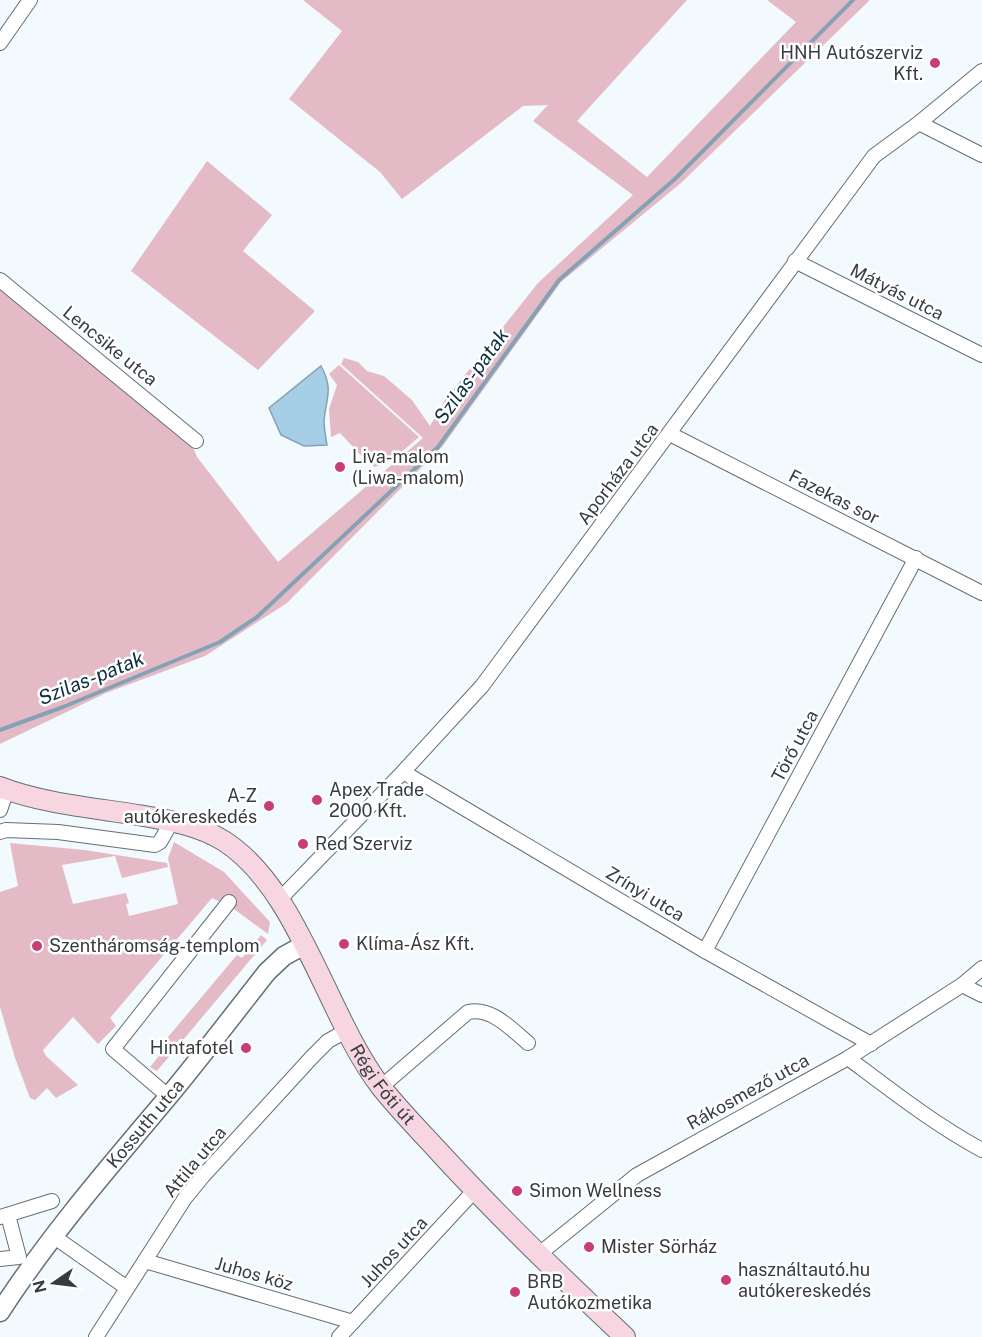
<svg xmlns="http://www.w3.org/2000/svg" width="982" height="1337" viewBox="0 0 982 1337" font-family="'Public Sans',sans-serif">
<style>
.green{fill:#e5bac7}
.water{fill:#a6cee6;stroke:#85a2b4;stroke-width:1.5}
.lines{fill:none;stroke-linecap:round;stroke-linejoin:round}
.stream{stroke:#85a2b4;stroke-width:4}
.minor-casing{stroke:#646f76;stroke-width:16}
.tertiary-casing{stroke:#646f76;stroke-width:21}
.secondary-casing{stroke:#646f76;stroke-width:22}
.minor{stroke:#fff;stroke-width:14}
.tertiary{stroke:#fff;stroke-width:18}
.secondary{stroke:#f7d6e2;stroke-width:20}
.poi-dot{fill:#c63d77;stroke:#fff;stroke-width:2}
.labels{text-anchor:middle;stroke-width:5;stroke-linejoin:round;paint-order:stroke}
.poi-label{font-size:18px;fill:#373c3f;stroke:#fff;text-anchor:start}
.street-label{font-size:18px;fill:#373c3f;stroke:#fff}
.water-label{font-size:20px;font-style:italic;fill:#0c2f41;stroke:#fff}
</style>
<rect width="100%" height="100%" fill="#f2fafe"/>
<!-- green -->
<g class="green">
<path d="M 303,0 L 687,0 L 577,121 L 647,177 L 796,22 L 767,0 L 870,0 L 681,183 L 561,282 L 442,447 L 287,603 L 205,656 L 106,693 L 0,744 L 0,289 L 48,320 L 192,445 L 197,457 L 278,562 L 423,438 L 341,364 L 344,358 L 358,362 L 367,371 L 384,376 L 412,400 L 430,426 L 445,400 L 538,283 L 633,195 L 533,121 L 548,105 L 523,106 L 402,199 L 380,172 L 289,99 L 342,31 Z"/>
<path d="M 207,161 L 272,215 L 243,251 L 315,311 L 258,370 L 131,271 Z"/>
<path d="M 339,365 L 419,437 L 391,461 L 375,467 L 369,464 L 340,433 L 331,437 L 329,409 L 337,385 L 329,374 Z"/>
<path d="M 174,842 L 224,872 L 270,922 L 268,934 L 234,909 L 212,898 L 110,1018 L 116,1026 L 98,1044 L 73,1017 L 43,1050 L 46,1056 L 78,1085 L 56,1098 L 47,1088 L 35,1100 L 30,1098 L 15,1058 L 0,1007 L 0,892 L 18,886 L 10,843 L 85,850 L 167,863 L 168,867 L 122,878 L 115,856 L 62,865 L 73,904 L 126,893 L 129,903 L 126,904 L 129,916 L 178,904 L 168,858 Z"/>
<path d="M 261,935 L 267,940 L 157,1071 L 150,1067 L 166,1047 L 163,1043 L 237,955 L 242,958 Z"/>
</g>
<!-- water -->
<path class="water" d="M 321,366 C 334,390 326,397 324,421 C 324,429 326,438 327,445 L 304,446 L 281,435 L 269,408 Z"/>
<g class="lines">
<!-- stream -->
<path class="stream" d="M 0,730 L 63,707 L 220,642 L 257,617 L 438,447 L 559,280 L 676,178 L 853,0"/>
<defs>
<g id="minor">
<path d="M 0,43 L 30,0"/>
<path d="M 919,123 L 982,155"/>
<path d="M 795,261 L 982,355"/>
<path d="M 0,280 L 196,441"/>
<path d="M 670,434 L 982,593"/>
<path d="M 403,772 L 705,951 L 871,1044"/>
<path d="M 0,810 L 7,790"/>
<path d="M 0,832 L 6,830 L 58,832 L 155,845 L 160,842 L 172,821"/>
<path d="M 279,900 L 403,772 L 482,686 L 874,156 L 919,123 L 982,71"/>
<path d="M 705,951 L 916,558"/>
<path d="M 962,985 L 982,995"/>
<path d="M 848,1058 C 892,1091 934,1124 982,1150"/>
<path d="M 381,1087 L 468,1012 C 492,1007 511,1029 528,1043"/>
<path d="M 168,1096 L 113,1049 L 229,902"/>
<path d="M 0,1217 L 52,1201"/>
<path d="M 53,1236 L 127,1288"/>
<path d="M 538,1255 L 637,1175 L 848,1058 L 962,985 L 982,968"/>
<path d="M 0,1259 L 19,1257 L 8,1215"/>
<path d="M 145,1261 L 353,1322"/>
<path d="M 96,1337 L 185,1198 L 203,1176 L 312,1057 L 328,1041 L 346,1031"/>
<path d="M 339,1337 L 475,1190"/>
</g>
<g id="tertiary">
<path id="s1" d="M 0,1312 C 50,1235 109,1167 168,1097 C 202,1056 234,1014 267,972 L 284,956 L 304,945"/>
</g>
<g id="secondary">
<path id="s2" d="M 0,787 C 40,803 95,808 138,815 C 167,820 198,825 224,841 C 299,889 327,1017 381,1087 C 400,1111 422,1133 442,1155 C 500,1218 562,1278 625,1337"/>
</g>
</defs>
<!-- minor casing -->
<use href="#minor" class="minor-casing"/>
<!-- tertiary casing -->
<use href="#tertiary" class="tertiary-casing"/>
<!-- secondary casing -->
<use href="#secondary" class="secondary-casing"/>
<!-- minor -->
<use href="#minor" class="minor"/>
<!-- tertiary -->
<use href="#tertiary" class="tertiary"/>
<!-- secondary -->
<use href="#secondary" class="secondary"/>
</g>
<!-- markers -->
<g class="poi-dot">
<circle cx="935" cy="63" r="6"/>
<circle cx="340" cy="467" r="6"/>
<circle cx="317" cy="800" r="6"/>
<circle cx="269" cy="806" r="6"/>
<circle cx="303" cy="844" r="6"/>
<circle cx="344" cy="944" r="6"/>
<circle cx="37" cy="946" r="6"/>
<circle cx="246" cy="1048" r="6"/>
<circle cx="517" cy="1191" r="6"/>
<circle cx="589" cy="1247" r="6"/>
<circle cx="726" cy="1280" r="6"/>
<circle cx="515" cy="1292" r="6"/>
</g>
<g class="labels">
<!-- poi labels -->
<g class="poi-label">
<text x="923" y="59" text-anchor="end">HNH Autószerviz<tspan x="923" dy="21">Kft.</tspan></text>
<text x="352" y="463">Liva-malom<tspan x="352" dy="21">(Liwa-malom)</tspan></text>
<text x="329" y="796">Apex Trade<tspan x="329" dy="21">2000 Kft.</tspan></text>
<text x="257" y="802" text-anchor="end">A-Z<tspan x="257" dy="21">autókereskedés</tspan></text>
<text x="315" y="850">Red Szerviz</text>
<text x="356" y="950">Klíma-Ász Kft.</text>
<text x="49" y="952">Szentháromság-templom</text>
<text x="234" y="1054" text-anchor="end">Hintafotel</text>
<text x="529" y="1197">Simon Wellness</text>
<text x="601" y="1253">Mister Sörház</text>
<text x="738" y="1276">használtautó.hu<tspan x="738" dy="21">autókereskedés</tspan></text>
<text x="527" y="1288">BRB<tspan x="527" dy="21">Autókozmetika</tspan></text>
</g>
<!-- street labels -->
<g class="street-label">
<text transform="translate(897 292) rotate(27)" y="6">Mátyás utca</text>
<text transform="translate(110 346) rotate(39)" y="6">Lencsike utca</text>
<text transform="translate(618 474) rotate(-53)" y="6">Aporháza utca</text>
<text transform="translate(834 497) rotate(27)" y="6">Fazekas sor</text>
<text transform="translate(795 746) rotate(-62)" y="6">Törő utca</text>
<text transform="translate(645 894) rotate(31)" y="6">Zrínyi utca</text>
<text dy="6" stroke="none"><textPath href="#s2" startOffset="525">Régi Fóti út</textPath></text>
<text transform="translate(748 1092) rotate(-29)" y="6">Rákosmező utca</text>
<text dy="6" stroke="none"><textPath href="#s1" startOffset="238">Kossuth utca</textPath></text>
<text transform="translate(195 1162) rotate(-50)" y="6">Attila utca</text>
<text transform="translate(394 1252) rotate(-47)" y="6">Juhos utca</text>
<text transform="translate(254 1274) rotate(16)" y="6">Juhos köz</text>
</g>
<!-- water labels -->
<g class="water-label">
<text transform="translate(471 376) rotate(-54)" y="7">Szilas-patak</text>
<text transform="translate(91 678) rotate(-22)" y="7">Szilas-patak</text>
</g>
</g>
<!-- north arrow -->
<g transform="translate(54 1283) rotate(256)" stroke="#ffffff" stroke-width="4.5" paint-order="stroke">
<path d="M0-4.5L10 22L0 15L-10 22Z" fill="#373c3f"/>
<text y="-9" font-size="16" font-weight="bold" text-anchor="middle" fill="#373c3f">N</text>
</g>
</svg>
